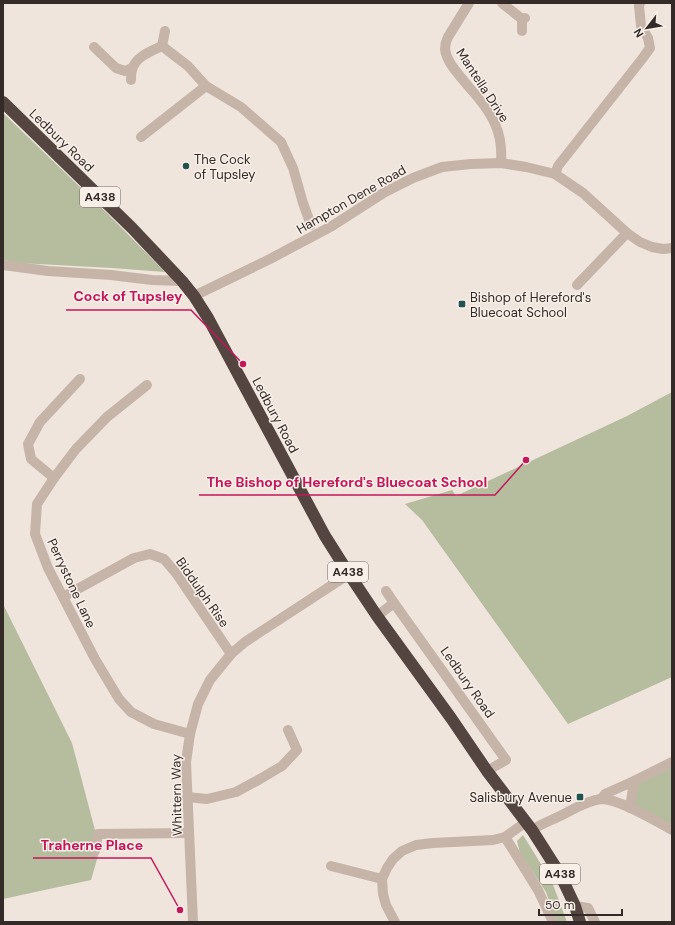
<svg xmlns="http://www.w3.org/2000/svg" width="675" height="925" viewBox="0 0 675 925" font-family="'DM Sans',sans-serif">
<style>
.green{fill:#b5bd9e}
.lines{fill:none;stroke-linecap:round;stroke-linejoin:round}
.minor{stroke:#c6b4a9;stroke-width:10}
.highway{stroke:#544540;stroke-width:12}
.poi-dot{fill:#225151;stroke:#f7efe8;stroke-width:1.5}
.labels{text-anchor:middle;stroke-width:3;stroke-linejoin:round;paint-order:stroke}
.shield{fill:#f7efe8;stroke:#6e6662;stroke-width:1}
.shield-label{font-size:12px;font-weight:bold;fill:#342b28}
.street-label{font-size:13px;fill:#342b28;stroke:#f7efe8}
.poi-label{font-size:13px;fill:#342b28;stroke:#f7efe8;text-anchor:start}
.leader{fill:none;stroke:#c2185b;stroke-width:1.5}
.callout-dot{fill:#c2185b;stroke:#f7efe8;stroke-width:1.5}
.callout-label{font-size:14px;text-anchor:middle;font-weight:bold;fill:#c2185b;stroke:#f7efe8;stroke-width:3;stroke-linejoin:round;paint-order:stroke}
</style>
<rect width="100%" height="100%" fill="#efe5dc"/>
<!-- green -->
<g class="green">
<path d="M 3,113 L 108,214 L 165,272 L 112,268 L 19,263 L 3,260 Z"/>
<path d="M 672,392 L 672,677 L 568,724 L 422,520 L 405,504 L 452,490 L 456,496 L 627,416 Z"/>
<path d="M 3,604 L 72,743 L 100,849 L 91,880 L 3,899 Z"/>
<path d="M 672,765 L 672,825 L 633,806 L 636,783 Z"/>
<path d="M 523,835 L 552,882 L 567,922 L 557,922 L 546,892 L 520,853 L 517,841 Z"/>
</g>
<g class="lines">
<!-- minor -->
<g class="minor">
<path d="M 469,3 L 448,37 C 446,41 445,45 445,49 C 447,64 460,75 468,86 C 478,97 489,110 495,124 C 501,137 502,149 501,163"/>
<path d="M 502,3 L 522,19 L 525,18"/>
<path d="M 522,19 L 522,31"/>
<path d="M 162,46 L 165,31"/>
<path d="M 94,47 L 116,68 L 125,71 L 132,68"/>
<path d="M 131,80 C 131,76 131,73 132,70 C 135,57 151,51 162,46 L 188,66 L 206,86"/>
<path d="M 141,137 L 206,86 L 241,107 L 281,142 L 293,168 L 303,203 L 311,225"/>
<path d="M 555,174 L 558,166 L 642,59 L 650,48 L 648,38 L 641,26 L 639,6 L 640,3"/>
<path d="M 3,265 L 48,271 L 111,275 L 152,280 L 182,281"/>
<path d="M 577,285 L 627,233"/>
<path d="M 194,296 L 270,259 L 317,234 L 332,226 L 385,192 L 413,178 L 442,167 L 471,164 L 501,163 L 526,167 L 555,174 L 583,193 L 627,233 L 640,242 L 652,247 L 663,249 L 672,248"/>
<path d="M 147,385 L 107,417 L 76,449 L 54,478 L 37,504 L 35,534 L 48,568 L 95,659 L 119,699 L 131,712 L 154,724 L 190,734"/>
<path d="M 54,478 L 31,459 L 28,444 L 40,422 L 80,379"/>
<path d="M 386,591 L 394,603"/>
<path d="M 63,597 L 134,558 L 150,554 L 164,559 L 176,573 L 231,654"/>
<path d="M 377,616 L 394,603 L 506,760 L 487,771"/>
<path d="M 187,797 L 207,799 L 236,792 L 260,779 L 282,766 L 297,750 L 288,730"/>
<path d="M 601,799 L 605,794 L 634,781 L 672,762"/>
<path d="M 630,808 L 634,781"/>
<path d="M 532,830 C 541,824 552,820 562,815 C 574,809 588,800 602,799 C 619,799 656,821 672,830"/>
<path d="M 505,837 L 538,890 L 553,922"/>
<path d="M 95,851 L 98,834 L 189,833"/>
<path d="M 331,866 L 382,879"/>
<path d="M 575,906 L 588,908 L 595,922"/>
<path d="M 193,922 L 186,762 L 190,734 L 198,704 L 210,680 L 231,654 L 245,642 L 349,574"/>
<path d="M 395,922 L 386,905 L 383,894 L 382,879 L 387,868 L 393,859 L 402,851 L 416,845 L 433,843 L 493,840 L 505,837 L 526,822"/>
</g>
<!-- highway -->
<path class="highway" d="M 3,102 L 132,228 L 182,281 L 194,296 L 208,318 L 223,346 L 325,536 L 349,574 L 377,616 L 451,718 L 487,771 L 532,830 L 560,874 L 575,906 L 580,922"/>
</g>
<!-- markers -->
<g class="poi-dot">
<circle cx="186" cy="166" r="4"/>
<rect x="458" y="300" width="8" height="8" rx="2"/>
<rect x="576" y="793" width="8" height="8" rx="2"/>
</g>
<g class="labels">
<!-- shield labels -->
<g class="shield">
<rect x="80" y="187" width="40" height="20" rx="3"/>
<rect x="328" y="562" width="40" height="20" rx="3"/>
<rect x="540" y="864" width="40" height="20" rx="3"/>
</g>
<g class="shield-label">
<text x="100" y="201">A438</text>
<text x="348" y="576">A438</text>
<text x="560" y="878">A438</text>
</g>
<!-- street labels -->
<g class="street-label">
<text transform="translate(483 85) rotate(57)" y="5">Mantella Drive</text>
<text transform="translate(62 140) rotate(44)" y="5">Ledbury Road</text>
<text transform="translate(351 199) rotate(-30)" y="5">Hampton Dene Road</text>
<text transform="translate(276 415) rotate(62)" y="5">Ledbury Road</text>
<text transform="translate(72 583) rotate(65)" y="5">Perrystone Lane</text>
<text transform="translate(203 592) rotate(55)" y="5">Biddulph Rise</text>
<text transform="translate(468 682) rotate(55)" y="5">Ledbury Road</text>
<text transform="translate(176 795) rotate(-91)" y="5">Whittern Way</text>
</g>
<!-- poi labels -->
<g class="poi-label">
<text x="194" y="164">The Cock<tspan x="194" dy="15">of Tupsley</tspan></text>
<text x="470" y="302">Bishop of Hereford's<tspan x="470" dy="15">Bluecoat School</tspan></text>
<text x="572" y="802" text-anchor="end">Salisbury Avenue</text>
</g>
</g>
<!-- callouts -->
<path class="leader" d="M243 364L191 310H66M526 460L495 495H199M180 910L151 858H33"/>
<g class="callout-dot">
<circle cx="243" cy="364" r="4"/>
<circle cx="526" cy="460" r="4"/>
<circle cx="180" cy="910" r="4"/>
</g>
<g class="callout-label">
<text x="128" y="301">Cock of Tupsley</text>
<text x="347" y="487">The Bishop of Hereford's Bluecoat School</text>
<text x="92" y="850">Traherne Place</text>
</g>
<!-- border -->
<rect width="675" height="925" fill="none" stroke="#342b28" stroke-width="8"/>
<!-- north arrow -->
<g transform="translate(647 28) rotate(239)" stroke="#f7efe8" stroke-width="3" paint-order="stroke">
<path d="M0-3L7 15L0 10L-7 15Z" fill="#342b28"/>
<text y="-6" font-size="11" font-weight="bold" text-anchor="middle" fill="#342b28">N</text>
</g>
<!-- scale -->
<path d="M539 909v6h83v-6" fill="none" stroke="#342b28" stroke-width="2"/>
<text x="545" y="909" font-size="12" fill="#342b28" stroke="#f7efe8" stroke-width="3" paint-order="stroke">50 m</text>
</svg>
